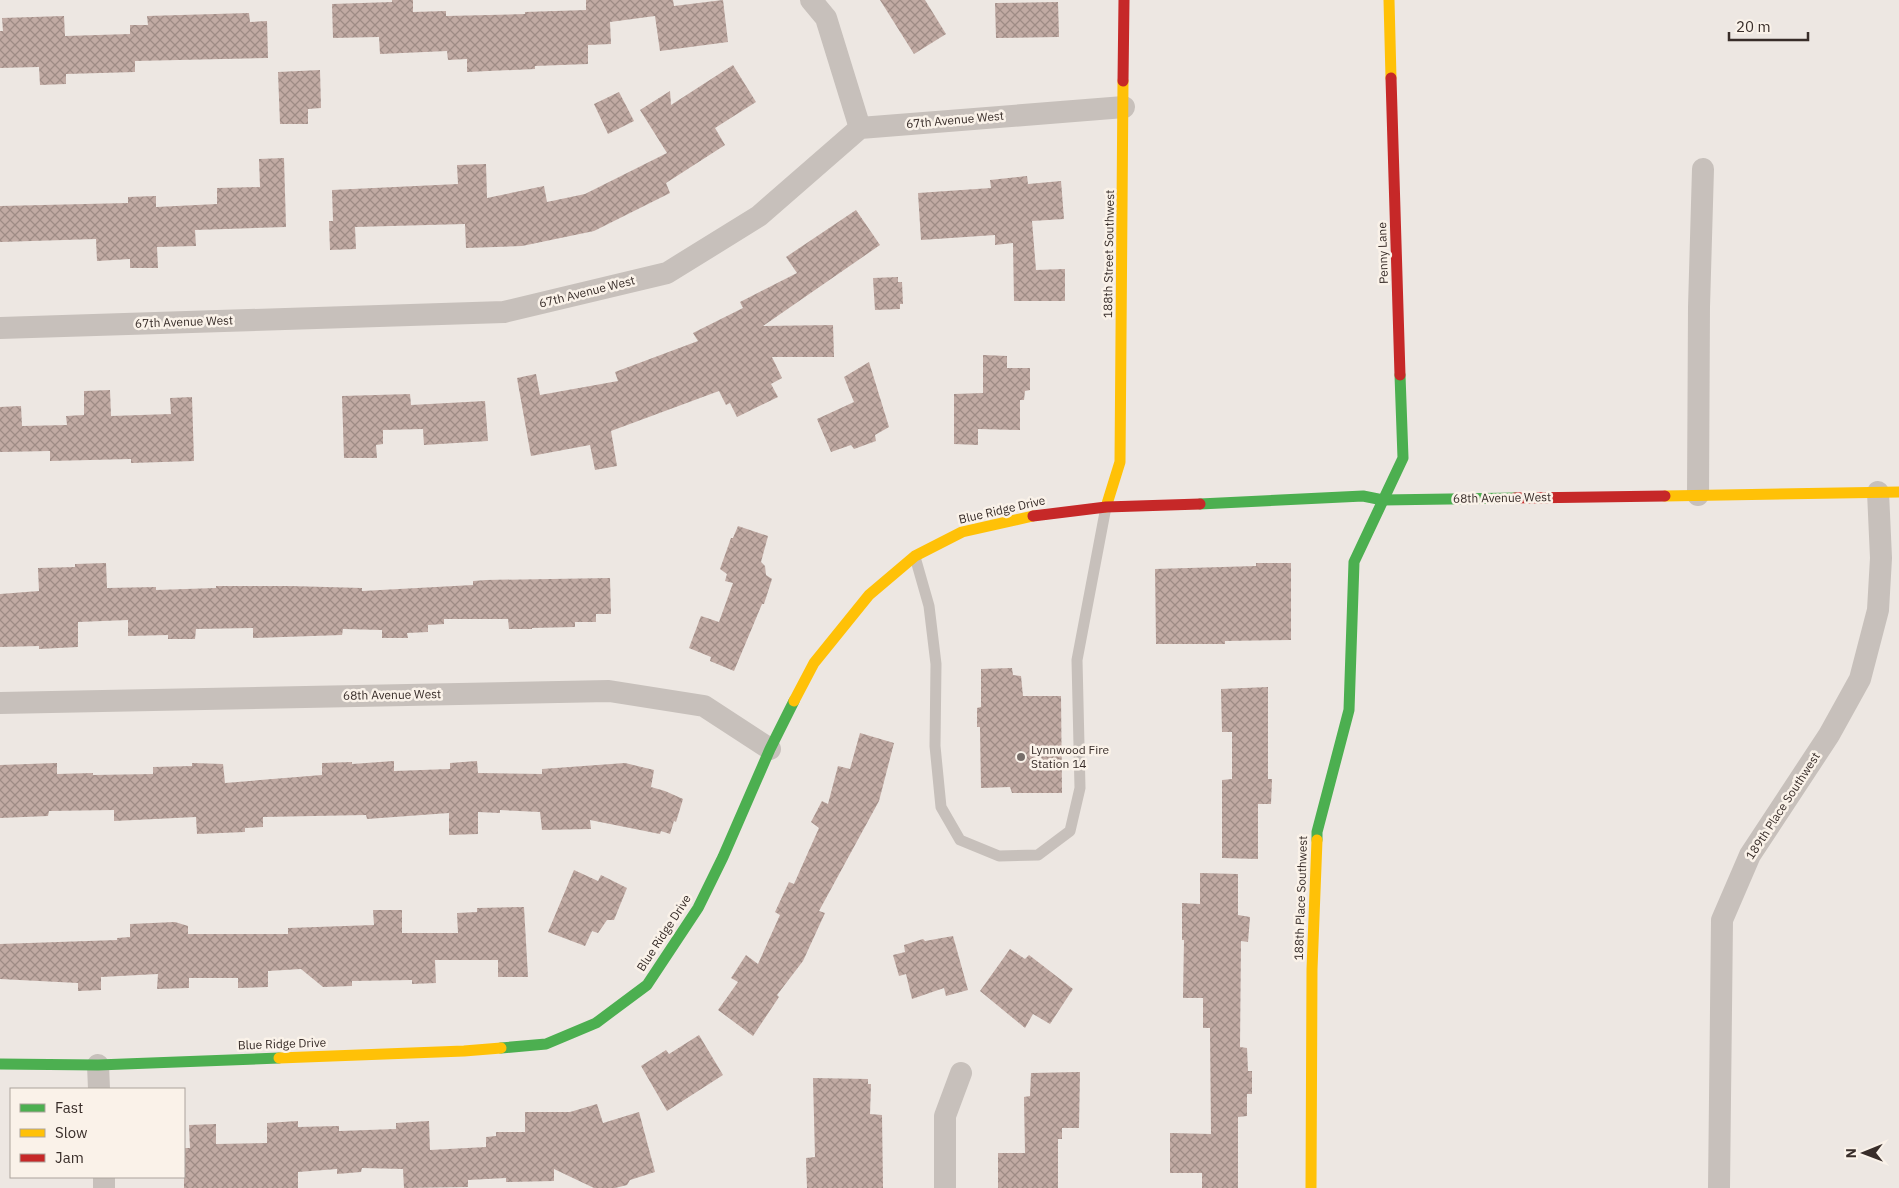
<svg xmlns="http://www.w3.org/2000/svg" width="1899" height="1188" viewBox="0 0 1899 1188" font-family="'IBM Plex Sans',sans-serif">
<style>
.building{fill:url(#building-cross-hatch)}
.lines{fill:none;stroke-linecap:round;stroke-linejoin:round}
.lane{stroke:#c7c0bb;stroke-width:11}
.street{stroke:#c7c0bb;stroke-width:22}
.fast{stroke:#4caf50;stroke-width:11}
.slow{stroke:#ffc107;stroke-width:11}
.jam{stroke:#c62828;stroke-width:11}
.poi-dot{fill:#776e6a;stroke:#faf2e9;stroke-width:2}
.labels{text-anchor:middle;stroke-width:5;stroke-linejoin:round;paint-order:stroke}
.street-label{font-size:12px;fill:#382d29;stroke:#faf2e9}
.poi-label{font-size:12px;fill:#382d29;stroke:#faf2e9;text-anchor:start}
</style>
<defs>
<pattern id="building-cross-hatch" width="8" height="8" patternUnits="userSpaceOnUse" patternTransform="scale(1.25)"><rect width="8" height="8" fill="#c1aaa3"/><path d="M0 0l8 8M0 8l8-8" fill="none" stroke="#9e8b85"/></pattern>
</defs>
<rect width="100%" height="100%" fill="#ede7e2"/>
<!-- building -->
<g class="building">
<path d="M 392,0 L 413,0 L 413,12 L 446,11 L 446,16 L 525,14 L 525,12 L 586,10 L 586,0 L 673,0 L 674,6 L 723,0 L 728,42 L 660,51 L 655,16 L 610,22 L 611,44 L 588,45 L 588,64 L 535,66 L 535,69 L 467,72 L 467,59 L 448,60 L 447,51 L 380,54 L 379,37 L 333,38 L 332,4 L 392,2 Z"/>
<path d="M 880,0 L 925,0 L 946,34 L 914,54 Z"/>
<path d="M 1058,2 L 1059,37 L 996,38 L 995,3 Z"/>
<path d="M 249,13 L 250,22 L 267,21 L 268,58 L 135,61 L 135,72 L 66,74 L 66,84 L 40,85 L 39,67 L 0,68 L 0,31 L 3,31 L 2,18 L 64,16 L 65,36 L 130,34 L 130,25 L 148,25 L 147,16 Z"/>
<path d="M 733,65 L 756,102 L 715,128 L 725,145 L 666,183 L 670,193 L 594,231 L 522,246 L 466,248 L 465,224 L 355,227 L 356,249 L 330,250 L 329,221 L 333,221 L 332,190 L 458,184 L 457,165 L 486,164 L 487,198 L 544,186 L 547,202 L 585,194 L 667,153 L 640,110 L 670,91 L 671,105 Z"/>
<path d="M 320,70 L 321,108 L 308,109 L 308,124 L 280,124 L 278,72 Z"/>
<path d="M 619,92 L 634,121 L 608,134 L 594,104 Z"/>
<path d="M 284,158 L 286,227 L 195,230 L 196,246 L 157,247 L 158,268 L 130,268 L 130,259 L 97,261 L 96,239 L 0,242 L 0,206 L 128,203 L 128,197 L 156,196 L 156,207 L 217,204 L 217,188 L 260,187 L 259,159 Z"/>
<path d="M 1027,176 L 1028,184 L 1061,181 L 1064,219 L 1032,221 L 1036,270 L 1065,269 L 1065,301 L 1014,301 L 1013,243 L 995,245 L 995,235 L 921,240 L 918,193 L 991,188 L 990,180 Z"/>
<path d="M 856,210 L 880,245 L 763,326 L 833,325 L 834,357 L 772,357 L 782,378 L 771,384 L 778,397 L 737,417 L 730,403 L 726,405 L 719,391 L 611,431 L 617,466 L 595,470 L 590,445 L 531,456 L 517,378 L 536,374 L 540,395 L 618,381 L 615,372 L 698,341 L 693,333 L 743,308 L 740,302 L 797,273 L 786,257 Z"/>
<path d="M 898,277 L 898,282 L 902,282 L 903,304 L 900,304 L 900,309 L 875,310 L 873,278 Z"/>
<path d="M 983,355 L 1007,356 L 1007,368 L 1030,368 L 1030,390 L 1025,391 L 1024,400 L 1020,400 L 1020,430 L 978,429 L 978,445 L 954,444 L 954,394 L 983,393 Z"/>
<path d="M 869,362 L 889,427 L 875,435 L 876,441 L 854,449 L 851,445 L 831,452 L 817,419 L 854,402 L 844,377 Z"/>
<path d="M 110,390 L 111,416 L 171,414 L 170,398 L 192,397 L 194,461 L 131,463 L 131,459 L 50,461 L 50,451 L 0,452 L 0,407 L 21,406 L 22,426 L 67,425 L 66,416 L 84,415 L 84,391 Z"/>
<path d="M 410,394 L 411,405 L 485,401 L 488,441 L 424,445 L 423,429 L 383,430 L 383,444 L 376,445 L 377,458 L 344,458 L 342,396 Z"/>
<path d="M 738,526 L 768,536 L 761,562 L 765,566 L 766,575 L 772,579 L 764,604 L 762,604 L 734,671 L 710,661 L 711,657 L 689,648 L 701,616 L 719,622 L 733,583 L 725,581 L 727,574 L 720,569 L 731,538 L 733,538 Z"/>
<path d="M 106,563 L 107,588 L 156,587 L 156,590 L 216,588 L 216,586 L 290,586 L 362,588 L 362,591 L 473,585 L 473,581 L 486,580 L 610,578 L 611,614 L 596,614 L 596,622 L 575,622 L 575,627 L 532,628 L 532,629 L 509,629 L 508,619 L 444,619 L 444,624 L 428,625 L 428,632 L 407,633 L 408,638 L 382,638 L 382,630 L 343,629 L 342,635 L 253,638 L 253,628 L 196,629 L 195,639 L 168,639 L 168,635 L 128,636 L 128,620 L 78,622 L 78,647 L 39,649 L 39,646 L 0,647 L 0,594 L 39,591 L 38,568 L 75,567 L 75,564 Z"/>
<path d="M 1256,563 L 1291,563 L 1291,640 L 1225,641 L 1225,644 L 1156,644 L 1155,569 L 1256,566 Z"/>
<path d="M 1012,668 L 1013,675 L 1021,676 L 1023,696 L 1061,696 L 1062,793 L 1012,793 L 1010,787 L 981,788 L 980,727 L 977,727 L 977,708 L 981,707 L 981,669 Z"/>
<path d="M 1268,687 L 1268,779 L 1272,779 L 1271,804 L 1258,804 L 1258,859 L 1222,858 L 1222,780 L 1232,779 L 1232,732 L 1222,732 L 1221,689 Z"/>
<path d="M 860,733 L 894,743 L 879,801 L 819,911 L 825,913 L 803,961 L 777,995 L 779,997 L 753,1036 L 718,1010 L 738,982 L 731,978 L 746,955 L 758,964 L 780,915 L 775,912 L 789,882 L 794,884 L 819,828 L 811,822 L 822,801 L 828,804 L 838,766 L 850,769 Z"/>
<path d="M 394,761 L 394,771 L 450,769 L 450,763 L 477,761 L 478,773 L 542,774 L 542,769 L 625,763 L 654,770 L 651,787 L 665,791 L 683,799 L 676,822 L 674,821 L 670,834 L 661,831 L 660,834 L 590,820 L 591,829 L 542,830 L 540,812 L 500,810 L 500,813 L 478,812 L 478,834 L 449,835 L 449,813 L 367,819 L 366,815 L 263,817 L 263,827 L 245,828 L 245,832 L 197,834 L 196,817 L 114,821 L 114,810 L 49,811 L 48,816 L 0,818 L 0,765 L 57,763 L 57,774 L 93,773 L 93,775 L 153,774 L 153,767 L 192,766 L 192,763 L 223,764 L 225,783 L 322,775 L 322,763 L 352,762 L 352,764 Z"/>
<path d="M 574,870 L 598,881 L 601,875 L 627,888 L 614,920 L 607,920 L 598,933 L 592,931 L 585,946 L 548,932 Z"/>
<path d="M 1200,873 L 1238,874 L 1238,915 L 1250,917 L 1248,942 L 1241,941 L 1240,1047 L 1247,1048 L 1248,1071 L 1252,1071 L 1252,1094 L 1247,1094 L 1247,1116 L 1238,1117 L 1238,1188 L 1202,1188 L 1202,1173 L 1170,1173 L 1170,1133 L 1211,1134 L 1210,1028 L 1203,1028 L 1203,998 L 1183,998 L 1184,940 L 1182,940 L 1182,903 L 1200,904 Z"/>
<path d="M 524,907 L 528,977 L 498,977 L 498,960 L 435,960 L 436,983 L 412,984 L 412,980 L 352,981 L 352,986 L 323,987 L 301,969 L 268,971 L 268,987 L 238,988 L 238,978 L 189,978 L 189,988 L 157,989 L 158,974 L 101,977 L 101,990 L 78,991 L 78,983 L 0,979 L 0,944 L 117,940 L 117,938 L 130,937 L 130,924 L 175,922 L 188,926 L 188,934 L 288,934 L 288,928 L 374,925 L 373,910 L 402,910 L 402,933 L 458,933 L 457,913 L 477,912 L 477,908 Z"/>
<path d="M 953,936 L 968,990 L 946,996 L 944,988 L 912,999 L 906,974 L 899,976 L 893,955 L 905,952 L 904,945 L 923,939 L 925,941 Z"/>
<path d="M 1010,949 L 1025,959 L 1029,955 L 1073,989 L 1050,1024 L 1033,1014 L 1025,1028 L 980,991 Z"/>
<path d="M 699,1035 L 723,1075 L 667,1111 L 641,1066 L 666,1050 L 669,1054 Z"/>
<path d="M 1080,1072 L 1079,1128 L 1062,1128 L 1062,1139 L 1058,1139 L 1058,1188 L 998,1188 L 998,1153 L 1025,1153 L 1024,1097 L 1030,1096 L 1031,1073 Z"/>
<path d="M 813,1078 L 868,1079 L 868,1084 L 871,1084 L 870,1114 L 882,1115 L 883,1188 L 807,1188 L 806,1158 L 815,1157 Z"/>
<path d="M 597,1104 L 603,1123 L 639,1112 L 655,1172 L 630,1180 L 627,1185 L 615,1188 L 594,1188 L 554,1169 L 554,1181 L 506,1182 L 506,1178 L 468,1180 L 468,1187 L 404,1188 L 403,1169 L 362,1168 L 361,1172 L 337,1174 L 337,1169 L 298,1172 L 298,1188 L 184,1188 L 184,1148 L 190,1148 L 189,1125 L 216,1124 L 216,1144 L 267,1143 L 267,1123 L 298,1121 L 298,1127 L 339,1126 L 339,1131 L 396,1129 L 396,1123 L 429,1121 L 430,1150 L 486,1147 L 486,1137 L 496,1136 L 496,1132 L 525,1132 L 525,1112 L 570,1112 Z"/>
</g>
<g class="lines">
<!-- lane -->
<path class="lane" d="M 915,557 L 929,606 L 936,664 L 935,746 L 941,807 L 960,840 L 999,856 L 1038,855 L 1070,831 L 1080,788 L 1077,660 L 1106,507"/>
<!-- street -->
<g class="street">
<path d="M 811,0 L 826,18 L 860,128"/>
<path d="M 0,328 L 504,312 L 667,273 L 759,216 L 860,128 L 1124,107"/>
<path d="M 1698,495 L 1699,307 L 1703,169"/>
<path d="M 0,703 L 609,691 L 704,706 L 770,749"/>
<path d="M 98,1065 L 99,1089"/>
<path d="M 104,1177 L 104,1188"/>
<path d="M 945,1188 L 945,1116 L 961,1073"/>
<path d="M 1719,1188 L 1722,920 L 1750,855 L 1829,735 L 1860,679 L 1878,610 L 1881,558 L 1878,492"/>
</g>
<!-- fast -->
<g class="fast">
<path d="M 1200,504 L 1363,496 L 1383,500 L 1515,498"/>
<path d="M 1317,840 L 1317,832 L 1349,710 L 1354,562 L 1403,458 L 1400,375"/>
<path d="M 501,1048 L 546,1044 L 596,1023 L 647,985 L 698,908 L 723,857 L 770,749 L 794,701"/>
<path d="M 0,1064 L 98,1065 L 279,1058"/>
</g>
<!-- slow -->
<g class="slow">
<path d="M 1389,0 L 1391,78"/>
<path d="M 1665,496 L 1899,492"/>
<path d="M 1106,507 L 1120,462 L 1123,81"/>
<path d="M 794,701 L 814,663 L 869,595 L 915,556 L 962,532 L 1033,516"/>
<path d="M 279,1058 L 464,1051 L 501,1048"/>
<path d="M 1311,1188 L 1312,969 L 1317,840"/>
</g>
<!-- jam -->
<g class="jam">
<path d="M 1391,78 L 1400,375"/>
<path d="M 1123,81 L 1124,0"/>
<path d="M 1515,498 L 1665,496"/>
<path d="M 1033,516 L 1106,507 L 1200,504"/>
</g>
</g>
<!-- markers -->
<circle class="poi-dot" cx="1021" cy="757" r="5"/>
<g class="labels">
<!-- street labels -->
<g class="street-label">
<text transform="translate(955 120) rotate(-5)" y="4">67th Avenue West</text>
<text transform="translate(1383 253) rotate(-92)" y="4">Penny Lane</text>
<text transform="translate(1109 254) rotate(-89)" y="4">188th Street Southwest</text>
<text transform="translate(587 292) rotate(-14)" y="4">67th Avenue West</text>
<text transform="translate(184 322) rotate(-2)" y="4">67th Avenue West</text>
<text transform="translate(1502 498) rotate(-1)" y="4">68th Avenue West</text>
<text transform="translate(1002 510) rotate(-13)" y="4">Blue Ridge Drive</text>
<text transform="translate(392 695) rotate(-1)" y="4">68th Avenue West</text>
<text transform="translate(1783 806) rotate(-57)" y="4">189th Place Southwest</text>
<text transform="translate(1301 898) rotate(-88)" y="4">188th Place Southwest</text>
<text transform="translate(664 933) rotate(-57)" y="4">Blue Ridge Drive</text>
<text transform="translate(282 1044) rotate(-2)" y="4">Blue Ridge Drive</text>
</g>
<!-- poi labels -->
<g class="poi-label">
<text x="1031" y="754">Lynnwood Fire<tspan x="1031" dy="14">Station 14</tspan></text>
</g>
</g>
<!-- legend -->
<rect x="10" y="1088" width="175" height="90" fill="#faf2e9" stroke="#aca39c"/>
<rect x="20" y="1104" width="25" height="8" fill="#4caf50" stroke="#aca39c"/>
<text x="55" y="1113" font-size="15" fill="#382d29">Fast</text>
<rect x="20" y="1129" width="25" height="8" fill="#ffc107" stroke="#aca39c"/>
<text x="55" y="1138" font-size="15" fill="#382d29">Slow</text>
<rect x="20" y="1154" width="25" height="8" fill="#c62828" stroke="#aca39c"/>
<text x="55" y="1163" font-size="15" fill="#382d29">Jam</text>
<!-- north arrow -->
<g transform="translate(1864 1153) rotate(269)" stroke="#faf2e9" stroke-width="4" paint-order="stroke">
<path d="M0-4L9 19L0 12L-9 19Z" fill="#382d29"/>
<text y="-8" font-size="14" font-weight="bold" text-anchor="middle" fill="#382d29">N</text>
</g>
<!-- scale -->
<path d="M1729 32v8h79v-8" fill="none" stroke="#382d29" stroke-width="2.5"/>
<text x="1736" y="32" font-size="15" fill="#382d29" stroke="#faf2e9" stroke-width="4" paint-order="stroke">20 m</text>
</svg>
